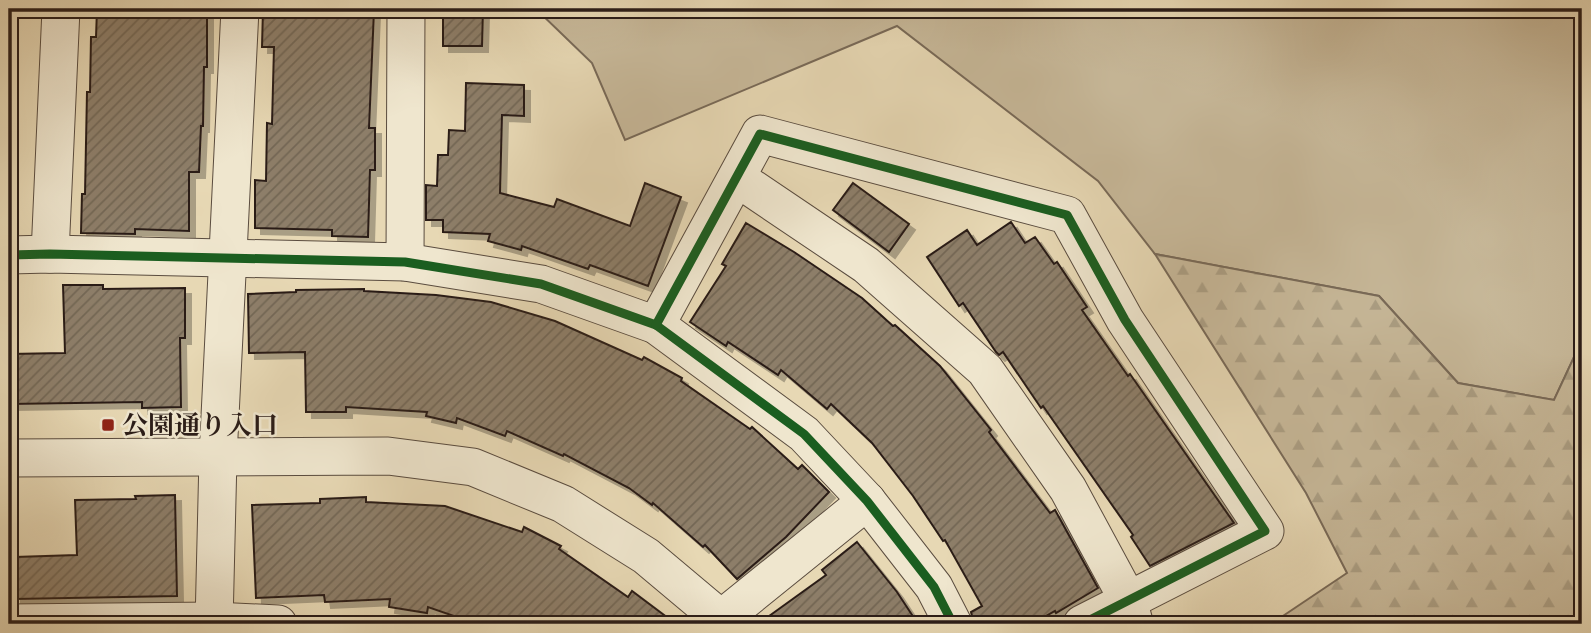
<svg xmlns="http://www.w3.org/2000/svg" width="1591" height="633" viewBox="0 0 1591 633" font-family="'IM FELL French Canon','Noto Serif JP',serif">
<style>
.grass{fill:#c7b899;stroke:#796a58;stroke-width:2}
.forest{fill:url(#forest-firs);stroke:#796a58;stroke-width:2}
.building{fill:url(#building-hatch);stroke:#2b1d18;stroke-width:2;filter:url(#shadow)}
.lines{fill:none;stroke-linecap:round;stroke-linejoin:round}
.minor-casing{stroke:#5a4c3f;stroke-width:39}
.minor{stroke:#efe6ce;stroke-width:37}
.cycleway-casing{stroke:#efe6ce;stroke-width:13}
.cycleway{stroke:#1b5e20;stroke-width:9}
.poi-dot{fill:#8f2418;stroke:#efe6ce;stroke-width:2.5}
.labels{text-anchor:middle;stroke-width:5;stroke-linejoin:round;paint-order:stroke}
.poi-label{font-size:26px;font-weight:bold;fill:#2b1d18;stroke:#efe6ce;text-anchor:start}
</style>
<defs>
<pattern id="forest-firs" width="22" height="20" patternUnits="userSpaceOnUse" patternTransform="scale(1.75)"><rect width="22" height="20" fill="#c7b899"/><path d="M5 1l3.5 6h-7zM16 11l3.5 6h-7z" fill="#ab9e83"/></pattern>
<pattern id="building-hatch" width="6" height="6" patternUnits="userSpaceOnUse" patternTransform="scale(1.75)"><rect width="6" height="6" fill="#8d7e69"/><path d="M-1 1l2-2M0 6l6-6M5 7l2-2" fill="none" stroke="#736755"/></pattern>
<filter id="shadow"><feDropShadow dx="6" dy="6" stdDeviation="0" flood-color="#0004"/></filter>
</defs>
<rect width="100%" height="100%" fill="#e7d8b4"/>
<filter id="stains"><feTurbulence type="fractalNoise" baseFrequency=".00286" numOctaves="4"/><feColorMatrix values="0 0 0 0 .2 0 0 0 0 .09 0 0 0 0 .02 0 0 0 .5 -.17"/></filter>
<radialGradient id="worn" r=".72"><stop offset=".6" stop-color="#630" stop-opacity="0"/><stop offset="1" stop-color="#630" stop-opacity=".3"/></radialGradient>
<!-- grass -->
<path class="grass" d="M 536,9 L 1582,9 L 1582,340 L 1554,400 L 1458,383 L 1379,296 L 1155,254 L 1098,181 L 897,26 L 625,140 L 592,63 Z"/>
<!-- forest -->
<path class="forest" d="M 1155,254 L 1379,296 L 1458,383 L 1554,400 L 1582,340 L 1582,624 L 1271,624 L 1347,573 L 1306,493 Z"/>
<!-- building -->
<g class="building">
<path d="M 97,9 L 207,9 L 207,67 L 204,67 L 203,126 L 201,126 L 199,172 L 189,172 L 189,231 L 135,229 L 135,234 L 81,233 L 82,194 L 85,194 L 87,92 L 90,92 L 91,37 L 96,37 Z"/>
<path d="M 263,9 L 374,10 L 369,128 L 375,128 L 375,170 L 370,170 L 368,237 L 332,236 L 332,230 L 255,228 L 255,180 L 266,181 L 267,123 L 272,124 L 274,47 L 262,47 Z"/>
<path d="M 443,9 L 483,9 L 482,46 L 443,46 Z"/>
<path d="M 466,83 L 524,85 L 524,116 L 502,115 L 500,193 L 554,207 L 557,199 L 630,226 L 645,183 L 681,197 L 648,286 L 590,265 L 588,269 L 522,246 L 521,250 L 488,241 L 490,234 L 443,232 L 443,220 L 426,220 L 426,185 L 437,186 L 438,155 L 448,155 L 449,130 L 465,131 Z"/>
<path d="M 853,183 L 909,224 L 889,252 L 833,210 Z"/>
<path d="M 1011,222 L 1025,243 L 1035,237 L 1054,264 L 1057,262 L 1087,307 L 1082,310 L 1128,376 L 1130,374 L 1234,523 L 1150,566 L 1131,537 L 1133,535 L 1043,406 L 1041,408 L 1003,352 L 999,355 L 996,352 L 963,303 L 959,306 L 927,257 L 967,230 L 977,245 Z"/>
<path d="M 746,223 L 794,252 L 862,298 L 893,326 L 895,325 L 940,366 L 991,430 L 989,432 L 1050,513 L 1055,510 L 1098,588 L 1056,613 L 1055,611 L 1032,624 L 974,624 L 971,612 L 982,606 L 945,540 L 943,541 L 913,496 L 872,443 L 831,404 L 827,409 L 781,370 L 778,375 L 728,342 L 726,346 L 690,322 L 726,266 L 722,264 Z"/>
<path d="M 63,285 L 103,285 L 103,289 L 185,288 L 185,338 L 180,338 L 181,407 L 142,408 L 142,402 L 9,404 L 9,354 L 65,353 Z"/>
<path d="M 364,289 L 364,291 L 436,295 L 491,302 L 555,321 L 642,360 L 644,357 L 682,378 L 681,381 L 750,429 L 752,427 L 798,469 L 802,465 L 829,492 L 786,537 L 737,579 L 705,545 L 703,547 L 653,503 L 652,505 L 629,488 L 564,454 L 563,456 L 507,431 L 505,436 L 457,418 L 456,423 L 426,416 L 427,412 L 346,407 L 346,412 L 306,412 L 305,352 L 249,353 L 248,294 L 296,292 L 296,290 Z"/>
<path d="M 175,495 L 177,596 L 15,599 L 15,557 L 77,555 L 75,500 L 136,499 L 135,496 Z"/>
<path d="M 366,497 L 366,502 L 445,506 L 522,532 L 524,527 L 561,546 L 559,549 L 628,597 L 632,591 L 676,624 L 477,624 L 428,607 L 427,613 L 389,607 L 390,599 L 325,602 L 324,595 L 256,598 L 252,505 L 320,503 L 320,499 Z"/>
<path d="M 857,542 L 897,592 L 918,624 L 758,624 L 826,575 L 822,570 Z"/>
</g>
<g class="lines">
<defs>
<g id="minor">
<path d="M 737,178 L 866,265 L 985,370 L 1068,489 L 1128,600 L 1134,622"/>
<path d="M 50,254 L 61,9"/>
<path d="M 9,255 L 50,254 L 405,262 L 541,284 L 656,325 L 804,434 L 867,501 L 934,587 L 953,624"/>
<path d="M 405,262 L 406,9"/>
<path d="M 656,325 L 760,134 L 1067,215 L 1125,320 L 1265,531 L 1082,624"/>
<path d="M 9,458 L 388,456 L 473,467 L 563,504 L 646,556 L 721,619 L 725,624"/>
<path d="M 9,623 L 214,621 L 278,624"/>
<path d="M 214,624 L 218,457 L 240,9"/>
<path d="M 715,624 L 867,501"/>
</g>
</defs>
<!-- minor casing -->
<use href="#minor" class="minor-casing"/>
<!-- minor -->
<use href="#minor" class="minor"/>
<defs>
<g id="cycleway">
<path d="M 9,255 L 50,254 L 405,262 L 541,284 L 656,325 L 804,434 L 867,501 L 934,587 L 953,624"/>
<path d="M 656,325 L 760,134 L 1067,215 L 1125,320 L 1265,531 L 1082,624"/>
</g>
</defs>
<!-- cycleway casing -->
<use href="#cycleway" class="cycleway-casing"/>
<!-- cycleway -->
<use href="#cycleway" class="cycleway"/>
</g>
<!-- markers -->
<rect class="poi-dot" x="101" y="418" width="14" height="14" rx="3.5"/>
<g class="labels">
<!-- poi labels -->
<g class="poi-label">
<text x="122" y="434">公園通り入口</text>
</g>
</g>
<!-- margin -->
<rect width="1591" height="633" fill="none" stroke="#e7d8b4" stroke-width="35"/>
<rect x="10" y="10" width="1570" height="612" fill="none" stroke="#2b1d18" stroke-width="3.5"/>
<rect x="18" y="18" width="1556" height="598" fill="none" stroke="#2b1d18" stroke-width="2"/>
<rect width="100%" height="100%" filter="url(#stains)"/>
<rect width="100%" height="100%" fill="url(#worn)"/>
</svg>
